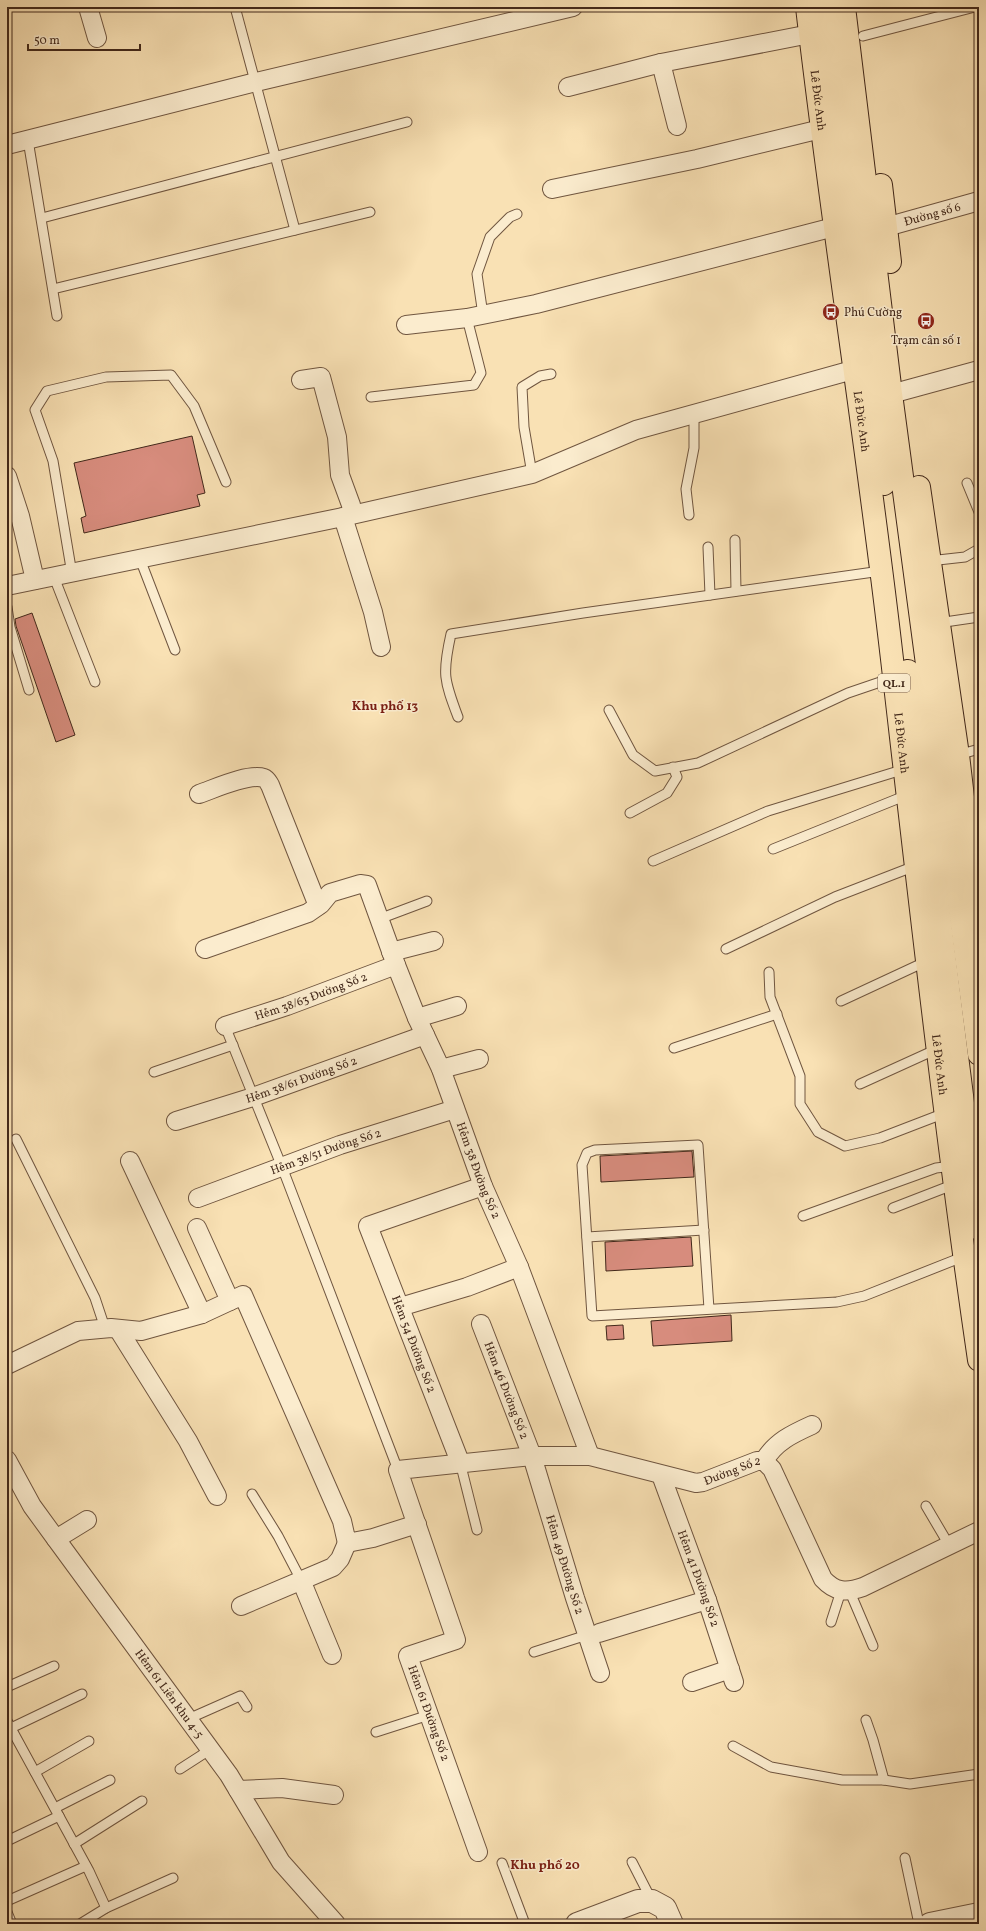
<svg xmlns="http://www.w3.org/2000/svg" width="986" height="1931" viewBox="0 0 986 1931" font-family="Vollkorn,serif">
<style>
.building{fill:#d78c7d;stroke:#42281a}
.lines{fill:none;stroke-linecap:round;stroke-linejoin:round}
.service-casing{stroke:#705640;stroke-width:11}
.minor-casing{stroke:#705640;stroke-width:20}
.tertiary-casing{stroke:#705640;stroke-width:24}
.trunk-casing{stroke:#42281a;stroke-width:24}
.service{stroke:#fbecce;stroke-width:9}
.minor{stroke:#fbecce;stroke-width:18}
.tertiary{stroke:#fbecce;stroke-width:22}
.trunk{stroke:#f9e1b4;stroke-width:22}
.labels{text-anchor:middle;stroke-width:3;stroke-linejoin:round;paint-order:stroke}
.shield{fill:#fbecce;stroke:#7a6350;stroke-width:1}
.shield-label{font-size:11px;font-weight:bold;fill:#42281a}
.street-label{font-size:12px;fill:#42281a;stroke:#fbecce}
.poi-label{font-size:12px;fill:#42281a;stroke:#fbecce;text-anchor:start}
.neighbourhood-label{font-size:13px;font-weight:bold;fill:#7a1f14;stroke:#fbecce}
</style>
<rect width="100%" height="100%" fill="#f9e1b4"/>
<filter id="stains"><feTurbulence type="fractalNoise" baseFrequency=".005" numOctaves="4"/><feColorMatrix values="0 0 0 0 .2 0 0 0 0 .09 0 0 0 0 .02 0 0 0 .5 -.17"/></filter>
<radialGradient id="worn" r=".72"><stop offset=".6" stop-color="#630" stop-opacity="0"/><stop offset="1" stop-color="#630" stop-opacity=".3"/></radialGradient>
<!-- building -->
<g class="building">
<path d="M 192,436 L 205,493 L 197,495 L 200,506 L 84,533 L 81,518 L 86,516 L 74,463 Z"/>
<path d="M 32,613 L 75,735 L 56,742 L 16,626 L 15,619 Z"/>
<path d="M 692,1151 L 694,1177 L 601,1182 L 600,1156 Z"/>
<path d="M 691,1237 L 693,1266 L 606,1271 L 605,1242 Z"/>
<path d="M 731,1315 L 732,1341 L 653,1346 L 651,1321 Z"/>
<path d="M 623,1325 L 624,1339 L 607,1340 L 606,1326 Z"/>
</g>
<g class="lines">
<defs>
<g id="service">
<path d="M 235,7 L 295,230"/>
<path d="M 863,36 L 975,7"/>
<path d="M 28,140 L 57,316"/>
<path d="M 42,218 L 407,122"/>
<path d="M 53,289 L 370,212"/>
<path d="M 483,315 L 477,274 L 490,237 L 510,217 L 517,214"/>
<path d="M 371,397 L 474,385 L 481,373 L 467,318"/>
<path d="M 532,474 L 524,427 L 522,387 L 540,376 L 551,374"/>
<path d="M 967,483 L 979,512"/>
<path d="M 689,515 L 686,489 L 694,448 L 694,414"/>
<path d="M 735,540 L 736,591"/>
<path d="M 708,547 L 710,595"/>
<path d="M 140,559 L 175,650"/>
<path d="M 929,561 L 965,557 L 979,549"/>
<path d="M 72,574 L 53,461 L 35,410 L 47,391 L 106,377 L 171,375 L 194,406 L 226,482"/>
<path d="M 54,577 L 95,682"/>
<path d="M 7,607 L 10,627 L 29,690"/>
<path d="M 938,623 L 979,617"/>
<path d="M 609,710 L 633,755 L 655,771 L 698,763 L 848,693 L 895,677"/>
<path d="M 458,717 C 444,680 442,674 451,634 L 583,613 L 881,571"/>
<path d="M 958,755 L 979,749"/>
<path d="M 630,813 L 667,793 L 677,777 L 673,767"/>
<path d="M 773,849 L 907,795"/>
<path d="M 653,861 L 768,811 L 905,769"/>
<path d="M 379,919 L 427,901"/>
<path d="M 726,949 L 835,897 L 915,866"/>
<path d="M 769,972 L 770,997 L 800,1076 L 800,1104 L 818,1132 L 845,1146 L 880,1138 L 945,1113"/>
<path d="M 841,1001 L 927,961"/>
<path d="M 225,1026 L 282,1167 L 398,1470"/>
<path d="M 674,1048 L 777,1014"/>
<path d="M 154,1072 L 233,1045"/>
<path d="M 860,1084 L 937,1049"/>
<path d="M 16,1139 L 95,1298 L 105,1328"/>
<path d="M 893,1208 L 955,1184"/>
<path d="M 803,1216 L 936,1168 L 953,1166"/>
<path d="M 587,1237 L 704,1230"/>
<path d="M 709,1309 L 698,1145 L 595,1150 L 587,1153 L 582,1165 L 592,1316 L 837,1302 L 864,1296 L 965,1256"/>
<path d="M 460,1462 L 477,1530"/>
<path d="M 252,1494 L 278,1536 L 301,1580"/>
<path d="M 926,1506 L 949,1545"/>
<path d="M 850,1592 L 873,1646"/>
<path d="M 831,1622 L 841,1591"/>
<path d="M 534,1652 L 587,1635"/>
<path d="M 7,1687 L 54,1666"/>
<path d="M 188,1719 L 240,1696 L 247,1707"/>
<path d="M 866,1720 L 873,1740 L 884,1780"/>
<path d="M 7,1721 L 89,1871 L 106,1908"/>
<path d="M 11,1728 L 82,1694"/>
<path d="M 376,1732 L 429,1715"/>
<path d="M 733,1746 L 771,1767 L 842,1780 L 884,1780 L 910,1784 L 979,1774"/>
<path d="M 180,1769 L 211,1749"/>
<path d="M 35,1772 L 89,1741"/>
<path d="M 55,1808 L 110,1780"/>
<path d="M 7,1841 L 59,1816"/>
<path d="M 74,1844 L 142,1801"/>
<path d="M 905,1858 L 919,1924"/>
<path d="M 632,1862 L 652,1901"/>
<path d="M 502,1863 L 525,1924"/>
<path d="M 7,1901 L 86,1866"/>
<path d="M 7,1912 L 12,1924"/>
<path d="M 80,1924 L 106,1908 L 173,1878"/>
</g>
<g id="minor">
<path d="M 88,7 L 97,38"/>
<path d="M 661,63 L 677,126"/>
<path d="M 568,87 L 661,63 L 810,34"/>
<path d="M 7,145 L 256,82 L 573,7"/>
<path d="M 552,189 L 697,159 L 821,129"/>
<path id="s1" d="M 886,227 L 979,201"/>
<path d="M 406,325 L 467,318 L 536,304 L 834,227"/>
<path d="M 301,380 L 321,377 L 337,437 L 340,475 L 351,505 L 352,514"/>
<path d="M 891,394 L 979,370"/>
<path d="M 7,476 L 20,516 L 35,580"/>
<path d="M 343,517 L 373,612 L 381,647"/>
<path d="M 7,586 L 343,517 L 532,474 L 636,430 L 867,366"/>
<path d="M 199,794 C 214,789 248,773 264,778 C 267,779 268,782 270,785 L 318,906"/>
<path id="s2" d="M 205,949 L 308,913 L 321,904 L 330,893 L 360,884 L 367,885 L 396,965 L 417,1018 L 441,1069 L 483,1186 L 519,1267 L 590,1456"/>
<path d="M 391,952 L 434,941"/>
<path d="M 417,1018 L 457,1006"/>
<path id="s3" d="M 225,1026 L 287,1006 L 396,965"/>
<path d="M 441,1069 L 479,1059"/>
<path id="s4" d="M 176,1121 L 253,1097 L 425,1035"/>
<path d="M 130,1161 L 202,1314"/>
<path id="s5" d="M 198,1198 L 340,1145 L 455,1109"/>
<path d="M 197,1228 L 230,1301"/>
<path d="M 400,1307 L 467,1287 L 519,1267"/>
<path id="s6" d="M 481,1324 L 532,1456 L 575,1598 L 600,1673"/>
<path d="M 118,1329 L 188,1441 L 217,1496"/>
<path d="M 7,1365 L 78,1331 L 111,1328 L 141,1331 L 202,1314 L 243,1295 L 342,1521 L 347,1543 L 373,1538 L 417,1524"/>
<path id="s7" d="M 7,1460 L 32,1506 L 56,1539 L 229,1775 L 281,1862 L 336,1924"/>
<path d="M 764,1461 C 775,1442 792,1434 812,1425"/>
<path d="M 460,1462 L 368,1226 L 483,1186"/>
<path id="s8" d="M 661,1475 L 707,1600 L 734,1682"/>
<path d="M 56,1539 L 87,1520"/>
<path d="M 301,1580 L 332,1655"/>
<path d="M 241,1606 L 333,1567 L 340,1559 L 347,1543"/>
<path d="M 599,1633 L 707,1600"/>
<path d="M 692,1682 L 730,1669"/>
<path d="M 238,1790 L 282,1788 L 334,1795"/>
<path id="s9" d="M 478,1852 L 408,1656 L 456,1640 L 398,1470 L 532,1456 L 590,1456 L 696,1483 L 703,1482 L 757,1461 L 764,1461 L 772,1469 L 823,1579 C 835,1592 846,1593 863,1587 L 979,1531"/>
</g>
<g id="tertiary">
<path d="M 577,1924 L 638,1901 L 652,1901 L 665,1908 L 672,1924"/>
<path d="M 930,1924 L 979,1914"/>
</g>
<g id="trunk">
<path id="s10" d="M 807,7 C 832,225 867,441 892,659 C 919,893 945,1127 979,1360"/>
<path d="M 824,7 L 884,484"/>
<path d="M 844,7 L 891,394 L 979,1054"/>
<path d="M 881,185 L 890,262"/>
<path d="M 919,487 L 958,755 L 979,933"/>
<path d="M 908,671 L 979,1229"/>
</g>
</defs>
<!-- service casing -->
<use href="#service" class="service-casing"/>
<!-- minor casing -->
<use href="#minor" class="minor-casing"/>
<!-- tertiary casing -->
<use href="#tertiary" class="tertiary-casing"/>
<!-- trunk casing -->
<use href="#trunk" class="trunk-casing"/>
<!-- service -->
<use href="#service" class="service"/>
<!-- minor -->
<use href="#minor" class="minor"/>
<!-- tertiary -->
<use href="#tertiary" class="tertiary"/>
<!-- trunk -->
<use href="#trunk" class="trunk"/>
</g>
<!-- icons -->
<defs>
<symbol id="bus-disc" viewBox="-11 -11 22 22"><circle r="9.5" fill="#8f2418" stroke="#fbecce"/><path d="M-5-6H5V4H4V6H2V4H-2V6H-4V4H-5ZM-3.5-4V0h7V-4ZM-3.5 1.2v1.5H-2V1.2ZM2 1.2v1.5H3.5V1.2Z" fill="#fff"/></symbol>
</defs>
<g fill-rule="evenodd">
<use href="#bus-disc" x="821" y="302" width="20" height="20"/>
<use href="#bus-disc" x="916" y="311" width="20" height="20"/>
</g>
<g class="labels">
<!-- shield labels -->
<rect class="shield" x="878" y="674" width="32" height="18" rx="3"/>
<g class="shield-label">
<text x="894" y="687">QL.1</text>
</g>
<!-- street labels -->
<g class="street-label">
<text dy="4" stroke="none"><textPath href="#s10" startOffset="94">Lê Đức Anh</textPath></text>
<text dy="4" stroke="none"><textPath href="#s1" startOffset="48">Đường số 6</textPath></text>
<text dy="4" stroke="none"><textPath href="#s10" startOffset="418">Lê Đức Anh</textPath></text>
<text dy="4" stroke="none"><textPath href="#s10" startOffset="742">Lê Đức Anh</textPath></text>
<text dy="4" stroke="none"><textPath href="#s3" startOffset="91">Hẻm 38/63 Đường Số 2</textPath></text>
<text dy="4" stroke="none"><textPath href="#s10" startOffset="1066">Lê Đức Anh</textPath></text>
<text dy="4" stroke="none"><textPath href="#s4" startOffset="132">Hẻm 38/61 Đường Số 2</textPath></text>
<text dy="4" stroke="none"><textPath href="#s5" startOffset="136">Hẻm 38/51 Đường Số 2</textPath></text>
<text dy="4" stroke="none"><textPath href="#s2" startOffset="484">Hẻm 38 Đường Số 2</textPath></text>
<text transform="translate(414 1344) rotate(69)" y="4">Hẻm 54 Đường Số 2</text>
<text dy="4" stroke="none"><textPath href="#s6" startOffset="71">Hẻm 46 Đường Số 2</textPath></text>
<text dy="4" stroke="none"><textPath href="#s9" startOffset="779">Đường Số 2</textPath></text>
<text dy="4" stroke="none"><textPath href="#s6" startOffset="255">Hẻm 49 Đường Số 2</textPath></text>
<text dy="4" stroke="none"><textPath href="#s8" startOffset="110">Hẻm 41 Đường Số 2</textPath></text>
<text dy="4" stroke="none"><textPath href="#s7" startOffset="285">Hẻm 61 Liên khu 4-5</textPath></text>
<text transform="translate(429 1713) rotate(70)" y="4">Hẻm 61 Đường Số 2</text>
</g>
<!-- poi labels -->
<g class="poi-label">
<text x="844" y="316">Phú Cường</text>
<text x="926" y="344" text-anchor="middle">Trạm cân số 1</text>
</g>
<!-- neighbourhood labels -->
<g class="neighbourhood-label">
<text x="385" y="710">Khu phố 13</text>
<text x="545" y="1869">Khu phố 20</text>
</g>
</g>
<!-- margin -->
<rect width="986" height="1931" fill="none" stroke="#f9e1b4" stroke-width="24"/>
<rect x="8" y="8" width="970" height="1915" fill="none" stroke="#42281a" stroke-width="2"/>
<rect x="12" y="12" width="962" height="1907" fill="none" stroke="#42281a"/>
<!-- scale -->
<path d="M28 44v6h112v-6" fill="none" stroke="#42281a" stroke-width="2"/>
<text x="34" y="44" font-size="12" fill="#42281a" stroke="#fbecce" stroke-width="3" paint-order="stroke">50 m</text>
<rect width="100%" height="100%" filter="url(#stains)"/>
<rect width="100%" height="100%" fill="url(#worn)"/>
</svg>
